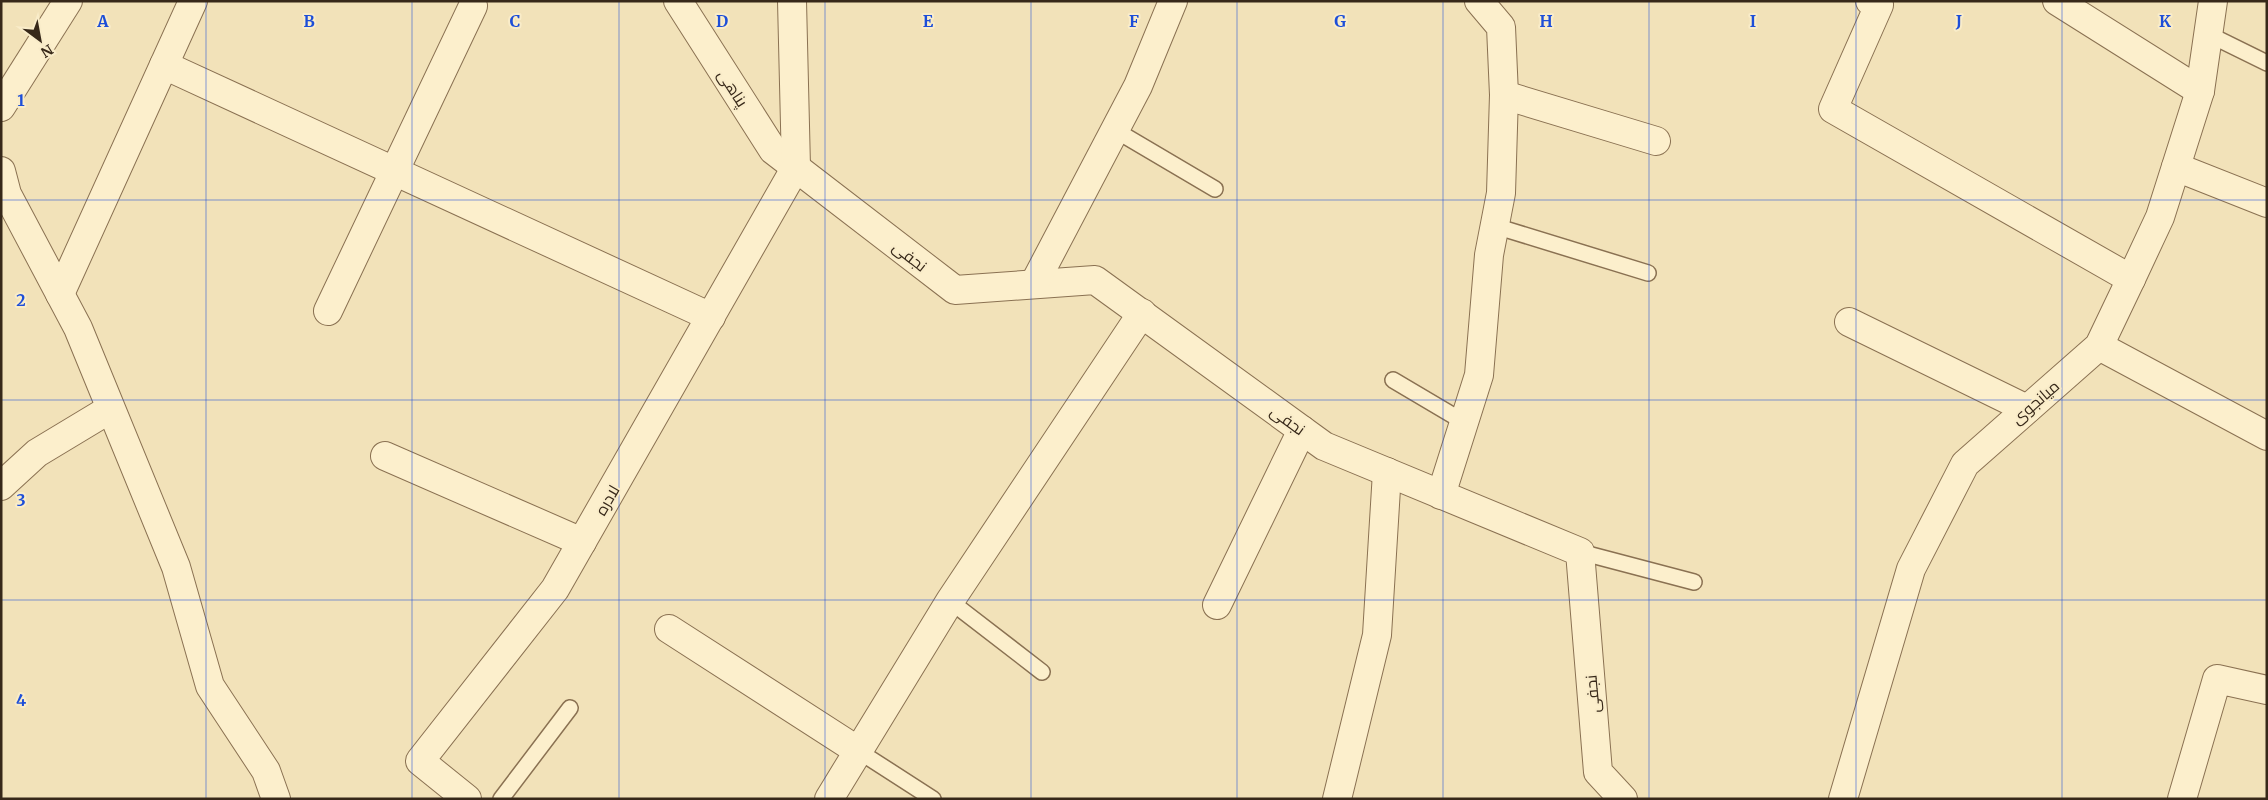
<svg xmlns="http://www.w3.org/2000/svg" width="2268" height="800" viewBox="0 0 2268 800" font-family="Merriweather,Cairo,serif">
<style>
.lines{fill:none;stroke-linecap:round;stroke-linejoin:round}
.service-casing{stroke:#8a7152;stroke-width:18}
.minor-casing{stroke:#8a7152;stroke-width:30}
.service{stroke:#fcefcc;stroke-width:15}
.minor{stroke:#fcefcc;stroke-width:28}
.grid{fill:none;stroke:#1d4ed8;stroke-width:1;stroke-opacity:0.55}
.labels{text-anchor:middle;stroke-width:4;stroke-linejoin:round;paint-order:stroke}
.street-label{font-size:16px;fill:#372819;stroke:#f9ecc9}
.grid-label{font-size:16px;text-anchor:middle;font-weight:bold;fill:#1d4ed8;stroke:#f9ecc9;stroke-width:4;stroke-linejoin:round;paint-order:stroke}
</style>
<rect width="100%" height="100%" fill="#f2e2b9"/>
<g class="lines">
<defs>
<g id="service">
<path d="M 2208,34 L 2267,63"/>
<path d="M 1115,130 L 1215,189"/>
<path d="M 1495,226 L 1648,273"/>
<path d="M 1393,380 L 1464,422"/>
<path d="M 1580,552 L 1694,582"/>
<path d="M 950,601 L 1042,672"/>
<path d="M 860,752 L 933,799"/>
<path d="M 501,799 L 570,708"/>
</g>
<g id="minor">
<path d="M 678,1 L 773,150 L 955,290 L 1095,280 L 1324,446 L 1580,552 L 1598,772 L 1623,799"/>
<path d="M 792,1 L 796,167"/>
<path d="M 1870,1 L 1879,5 L 1833,109 L 2131,279"/>
<path d="M 2057,1 L 2200,91"/>
<path d="M 164,65 L 711,317"/>
<path d="M 1504,95 L 1656,141"/>
<path d="M 1,107 L 68,1"/>
<path d="M 2176,167 L 2267,203"/>
<path d="M 1,171 L 7,194 L 78,328 L 176,567 L 210,686 L 266,771 L 276,799"/>
<path d="M 1034,284 L 1138,86 L 1173,1"/>
<path d="M 60,294 L 193,1"/>
<path d="M 328,311 L 473,6"/>
<path d="M 1849,322 L 2027,409"/>
<path d="M 2099,346 L 2267,436"/>
<path d="M 385,456 L 582,542"/>
<path d="M 1,486 L 37,453 L 110,409"/>
<path d="M 1441,495 L 1479,375 L 1489,255 L 1501,193 L 1504,95 L 1501,27 L 1479,1"/>
<path d="M 1217,605 L 1302,430"/>
<path d="M 669,629 L 860,752"/>
<path d="M 467,799 L 420,761 L 555,589 L 796,167"/>
<path d="M 829,799 L 950,601 L 1142,313"/>
<path d="M 1337,799 L 1377,635 L 1387,472"/>
<path d="M 1843,799 L 1911,569 L 1965,464 L 2099,346 L 2131,279 L 2160,217 L 2200,91 L 2213,1"/>
<path d="M 2182,799 L 2217,679 L 2267,690"/>
</g>
</defs>
<!-- service casing -->
<use href="#service" class="service-casing"/>
<!-- minor casing -->
<use href="#minor" class="minor-casing"/>
<!-- service -->
<use href="#service" class="service"/>
<!-- minor -->
<use href="#minor" class="minor"/>
</g>
<!-- grid -->
<path class="grid" d="M 206,1 L 206,799M 412,1 L 412,799M 619,1 L 619,799M 825,1 L 825,799M 1031,1 L 1031,799M 1237,1 L 1237,799M 1443,1 L 1443,799M 1649,1 L 1649,799M 1856,1 L 1856,799M 2062,1 L 2062,799M 1,200 L 2267,200M 1,400 L 2267,400M 1,600 L 2267,600"/>
<g class="labels">
<!-- street labels -->
<g class="street-label">
<text transform="translate(733 88) rotate(57)" y="6">پناهی</text>
<text transform="translate(910 256) rotate(38)" y="6">نجفی</text>
<text transform="translate(2035 402) rotate(-41)" y="6">میانجوی</text>
<text transform="translate(1288 420) rotate(36)" y="6">نجفی</text>
<text transform="translate(607 500) rotate(-60)" y="6">لادره</text>
<text transform="translate(1592 694) rotate(-95)" y="6">نجفی</text>
</g>
</g>
<g class="grid-label">
<text x="103" y="27">A</text>
<text x="309" y="27">B</text>
<text x="515" y="27">C</text>
<text x="722" y="27">D</text>
<text x="928" y="27">E</text>
<text x="1134" y="27">F</text>
<text x="1340" y="27">G</text>
<text x="1546" y="27">H</text>
<text x="1753" y="27">I</text>
<text x="1959" y="27">J</text>
<text x="2165" y="27">K</text>
<text x="21" y="106">1</text>
<text x="21" y="306">2</text>
<text x="21" y="506">3</text>
<text x="21" y="706">4</text>
</g>
<!-- border -->
<rect width="2268" height="800" fill="none" stroke="#372819" stroke-width="5"/>
<!-- north arrow -->
<g transform="translate(40 40) rotate(148)" stroke="#f9ecc9" stroke-width="4" paint-order="stroke">
<path d="M0-4L9 19L0 12L-9 19Z" fill="#372819"/>
<text y="-8" font-size="14" font-weight="bold" text-anchor="middle" fill="#372819">N</text>
</g>
</svg>
